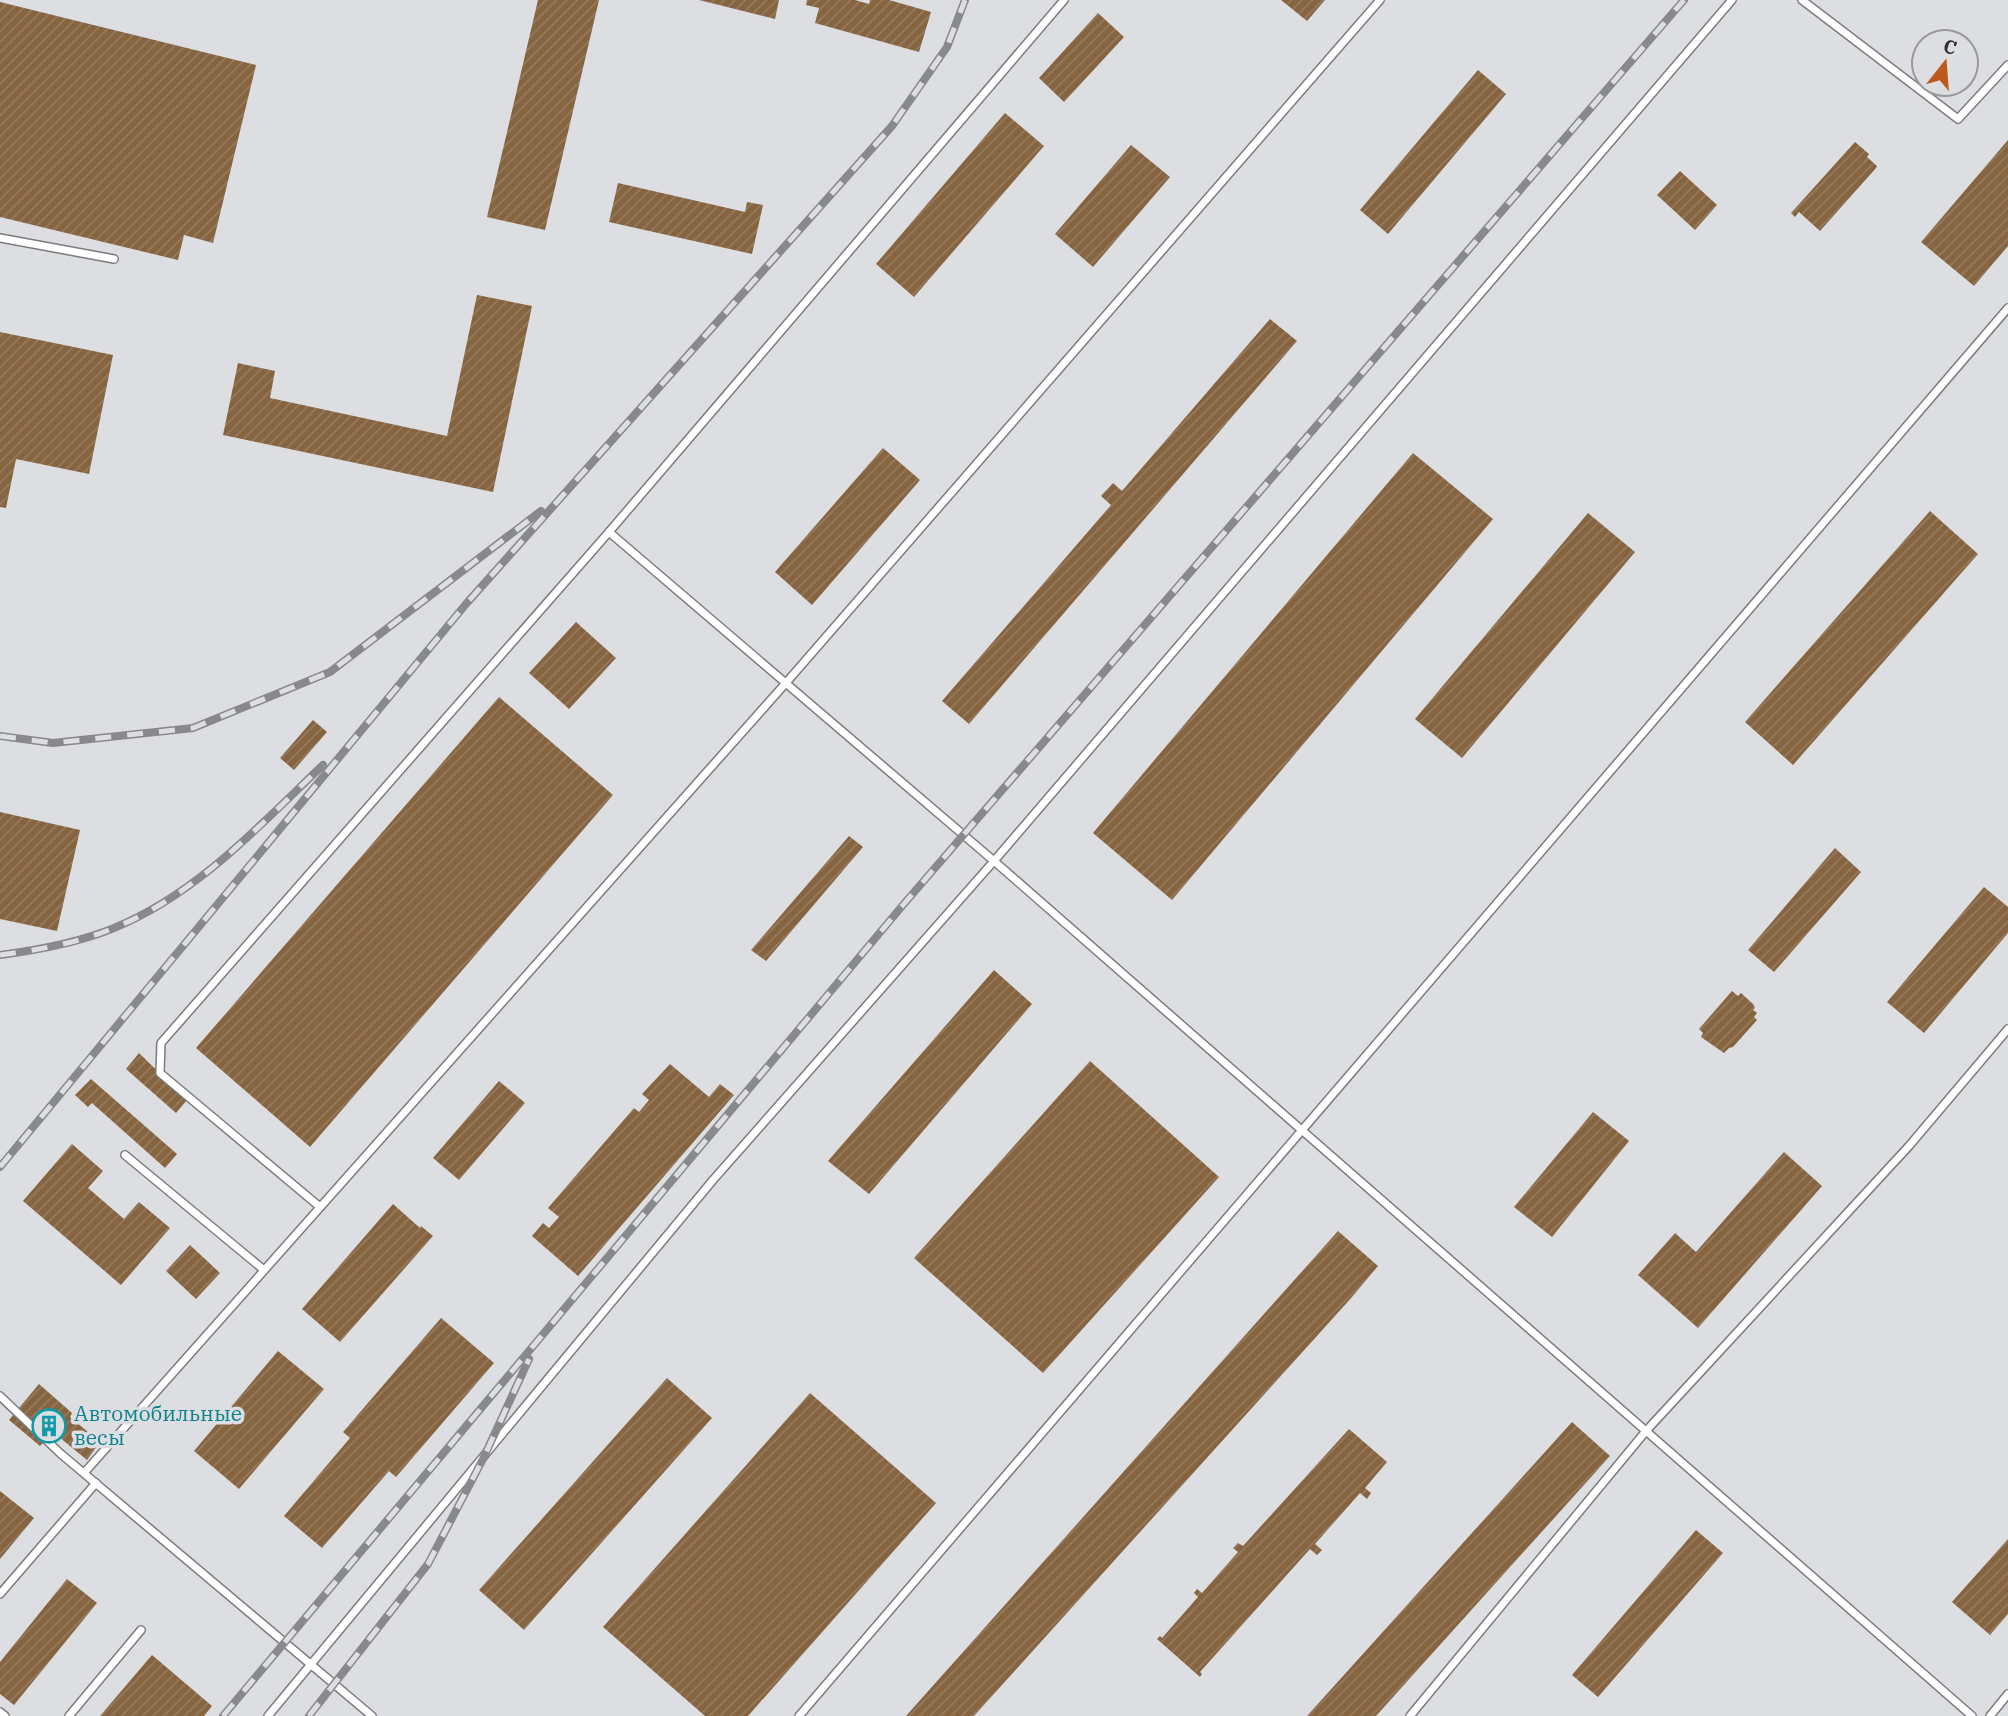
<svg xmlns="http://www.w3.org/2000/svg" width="2008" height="1716" viewBox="0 0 2008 1716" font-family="'IBM Plex Serif',serif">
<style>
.building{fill:url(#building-hatch)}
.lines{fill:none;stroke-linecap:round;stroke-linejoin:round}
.service-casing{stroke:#7a7c7e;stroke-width:10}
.service{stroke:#fff;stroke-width:7}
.rail-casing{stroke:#88898b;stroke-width:8}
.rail{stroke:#dddee1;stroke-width:5;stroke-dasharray:16;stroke-linecap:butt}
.labels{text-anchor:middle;stroke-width:7;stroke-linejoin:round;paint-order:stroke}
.culture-label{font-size:21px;fill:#0d838f;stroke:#dddee1;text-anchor:start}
</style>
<defs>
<pattern id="building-hatch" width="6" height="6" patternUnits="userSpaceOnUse" patternTransform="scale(1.75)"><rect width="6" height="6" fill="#86643f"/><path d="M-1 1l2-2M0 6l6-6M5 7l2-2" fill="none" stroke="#957b60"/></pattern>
</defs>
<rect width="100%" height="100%" fill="#dddee1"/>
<!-- building -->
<g class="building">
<path d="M 538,0 L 599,0 L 545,230 L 487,217 Z"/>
<path d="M 699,0 L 779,0 L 775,19 Z"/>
<path d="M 807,0 L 855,0 L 869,4 L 870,0 L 889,0 L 931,12 L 919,52 L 815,23 L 819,8 L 806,5 Z"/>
<path d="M 1281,0 L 1325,0 L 1307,21 Z"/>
<path d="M 0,2 L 256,65 L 213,243 L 184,235 L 178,260 L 0,217 Z"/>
<path d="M 1098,13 L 1124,37 L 1064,102 L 1039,78 Z"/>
<path d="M 1478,70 L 1506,94 L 1388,234 L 1360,210 Z"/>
<path d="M 1005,113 L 1044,146 L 914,297 L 876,264 Z"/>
<path d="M 2008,140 L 2008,246 L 1974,286 L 1921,242 Z"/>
<path d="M 1855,142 L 1869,154 L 1867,157 L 1877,166 L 1876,168 L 1820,231 L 1799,212 L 1795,217 L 1791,213 Z"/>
<path d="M 1131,145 L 1170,177 L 1093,267 L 1055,234 Z"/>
<path d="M 1680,171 L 1717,205 L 1695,230 L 1657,195 Z"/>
<path d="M 618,183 L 745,212 L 747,202 L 763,205 L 752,254 L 609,222 Z"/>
<path d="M 477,295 L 532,306 L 493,492 L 223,435 L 238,363 L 275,371 L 270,398 L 447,436 Z"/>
<path d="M 1270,319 L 1297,341 L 969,724 L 942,701 L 1111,505 L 1101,496 L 1113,483 L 1122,491 Z"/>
<path d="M 0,332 L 113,355 L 89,474 L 16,459 L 6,508 L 0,507 Z"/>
<path d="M 883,448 L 920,480 L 812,605 L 775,572 Z"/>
<path d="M 1413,453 L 1493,519 L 1172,900 L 1093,833 Z"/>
<path d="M 1930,511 L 1978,554 L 1793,765 L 1745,722 Z"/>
<path d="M 1588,513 L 1635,552 L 1462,758 L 1415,719 Z"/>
<path d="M 576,622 L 616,658 L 569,709 L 529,673 Z"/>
<path d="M 499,697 L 613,795 L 310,1147 L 196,1048 Z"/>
<path d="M 313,720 L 327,732 L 294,770 L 280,758 Z"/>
<path d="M 0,812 L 80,830 L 57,931 L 0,919 Z"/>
<path d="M 849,836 L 863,847 L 766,961 L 751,950 Z"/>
<path d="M 1835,848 L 1861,872 L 1774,972 L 1748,950 Z"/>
<path d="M 1984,887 L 2008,907 L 2008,933 L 1924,1033 L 1887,1002 Z"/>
<path d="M 994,970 L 1032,1004 L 869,1194 L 828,1161 Z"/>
<path d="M 1732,991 L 1738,996 L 1741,993 L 1753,1004 L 1755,1008 L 1753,1010 L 1757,1013 L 1754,1017 L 1757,1020 L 1733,1047 L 1729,1048 L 1724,1053 L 1701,1037 L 1703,1033 L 1699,1029 Z"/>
<path d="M 139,1053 L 187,1100 L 176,1113 L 126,1069 Z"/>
<path d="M 1090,1061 L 1219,1177 L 1043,1373 L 914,1258 Z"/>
<path d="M 670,1064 L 709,1097 L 720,1084 L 734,1095 L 578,1276 L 532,1236 L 543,1223 L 549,1228 L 559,1217 L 548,1208 L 634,1108 L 639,1112 L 649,1100 L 642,1094 Z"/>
<path d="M 91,1079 L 177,1154 L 165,1168 L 92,1103 L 88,1107 L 75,1095 Z"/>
<path d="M 499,1081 L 525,1103 L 459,1180 L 433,1158 Z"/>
<path d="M 1593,1112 L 1629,1141 L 1552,1237 L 1514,1207 Z"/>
<path d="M 72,1144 L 103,1171 L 88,1188 L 124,1219 L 139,1202 L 170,1228 L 121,1285 L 23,1201 Z"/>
<path d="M 1784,1152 L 1822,1186 L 1698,1328 L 1638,1275 L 1675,1233 L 1696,1252 Z"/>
<path d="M 393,1204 L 420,1228 L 421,1226 L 433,1236 L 340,1342 L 302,1309 Z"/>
<path d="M 1338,1231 L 1378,1266 L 1352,1297 L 974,1716 L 906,1716 Z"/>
<path d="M 190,1245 L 220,1273 L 196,1299 L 166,1271 Z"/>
<path d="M 441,1318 L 494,1363 L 396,1477 L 389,1471 L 322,1548 L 284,1516 L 350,1438 L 343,1432 Z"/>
<path d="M 278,1351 L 324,1389 L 239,1489 L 194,1451 Z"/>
<path d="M 667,1378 L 712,1418 L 524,1630 L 479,1590 Z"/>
<path d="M 39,1384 L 72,1413 L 70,1417 L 100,1442 L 87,1460 L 53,1432 L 40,1446 L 9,1420 Z"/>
<path d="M 810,1393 L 936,1503 L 748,1716 L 705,1716 L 603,1627 Z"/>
<path d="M 1572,1422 L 1610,1456 L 1376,1716 L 1307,1716 Z"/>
<path d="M 1349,1429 L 1387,1462 L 1365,1488 L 1371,1493 L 1367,1499 L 1360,1493 L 1315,1544 L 1322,1550 L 1317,1555 L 1310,1549 L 1200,1672 L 1202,1674 L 1200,1677 L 1157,1639 L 1160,1636 L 1162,1638 L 1198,1597 L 1194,1593 L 1197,1589 L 1202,1593 L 1238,1552 L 1233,1548 L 1238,1543 L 1243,1546 Z"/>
<path d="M 0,1491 L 34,1518 L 0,1559 Z"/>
<path d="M 1696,1530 L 1723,1553 L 1598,1697 L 1572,1675 Z"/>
<path d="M 2008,1539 L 2008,1614 L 1990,1635 L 1952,1602 Z"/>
<path d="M 67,1579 L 97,1603 L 14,1705 L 0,1694 L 0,1662 Z"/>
<path d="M 152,1655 L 212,1706 L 204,1716 L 100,1716 Z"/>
</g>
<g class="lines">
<defs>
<g id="service">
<path d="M 1802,0 L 1958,119 L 2008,65"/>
<path d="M 0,238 L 114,259"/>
<path d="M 609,532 L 994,861 L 1972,1716"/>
<path d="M 125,1155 L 264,1270"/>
<path d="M 320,1207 L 160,1073 L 161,1043 L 609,532 L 1064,0"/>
<path d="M 0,1396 L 61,1454 L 372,1716"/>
<path d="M 84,1473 L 785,684 L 1380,0"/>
<path d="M 0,1594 L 96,1483"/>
<path d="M 0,1712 L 5,1716"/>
<path d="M 69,1716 L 141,1630"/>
<path d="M 268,1716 L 713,1180 L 994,861 L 1732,0"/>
<path d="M 799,1716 L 2008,308"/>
<path d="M 1410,1716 L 1646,1431 L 1909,1146 L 2008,1029"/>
<path d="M 1990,1716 L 2008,1694"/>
</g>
</defs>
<!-- service casing -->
<use href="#service" class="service-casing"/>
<!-- service -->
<use href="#service" class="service"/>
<defs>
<g id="rail">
<path d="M 0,736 L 53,743 L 193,728 L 330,672 L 541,511"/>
<path d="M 0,955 C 38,950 78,943 114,928 C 197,894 259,826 323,765"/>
<path d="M 0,1167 L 466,604 L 892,126 L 947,47 L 965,0"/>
<path d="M 223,1716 L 903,905 L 1684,0"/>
<path d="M 309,1716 L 428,1564 L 483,1459 L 529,1359"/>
</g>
</defs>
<!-- rail casing -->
<use href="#rail" class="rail-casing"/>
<!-- rail -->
<use href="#rail" class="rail"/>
</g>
<!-- icons -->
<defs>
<symbol id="building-ring" viewBox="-11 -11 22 22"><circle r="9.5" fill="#dddee1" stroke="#0f9aa8" stroke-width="1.5"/><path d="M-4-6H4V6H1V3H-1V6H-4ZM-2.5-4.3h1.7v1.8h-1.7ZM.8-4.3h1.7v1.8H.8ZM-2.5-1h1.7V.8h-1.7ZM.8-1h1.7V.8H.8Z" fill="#0f9aa8"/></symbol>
</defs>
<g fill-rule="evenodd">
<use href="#building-ring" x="30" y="1407" width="38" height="38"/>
</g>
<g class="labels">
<!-- culture labels -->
<g class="culture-label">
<text x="74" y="1421">Автомобильные<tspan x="74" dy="24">весы</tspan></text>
</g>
</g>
<!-- north arrow -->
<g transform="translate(1945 63) rotate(17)"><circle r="33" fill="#dddee1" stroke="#98999b" stroke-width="2"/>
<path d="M0-5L12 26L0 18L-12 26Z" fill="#bb5a1c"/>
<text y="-10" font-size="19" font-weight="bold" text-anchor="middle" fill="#313133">С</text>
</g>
</svg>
